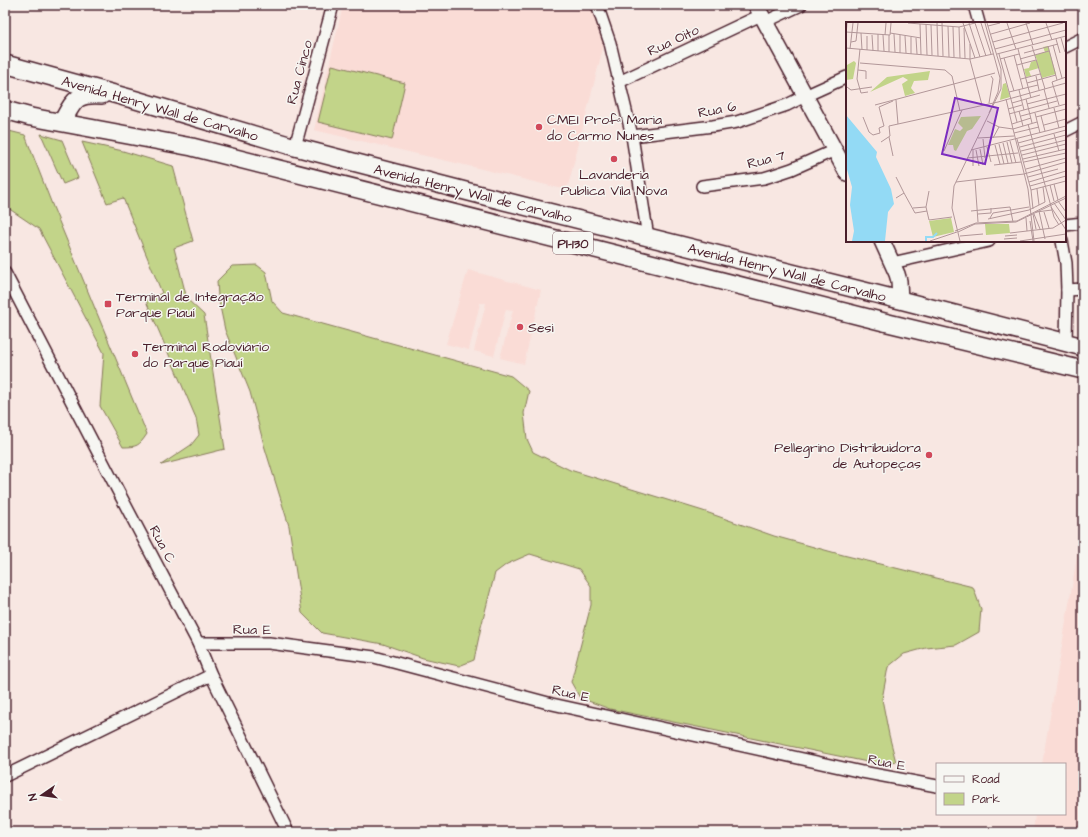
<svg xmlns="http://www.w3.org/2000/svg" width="1088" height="837" viewBox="0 0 1088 837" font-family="'Architects Daughter',sans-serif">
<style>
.built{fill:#fadcd6}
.green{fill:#c2d489;stroke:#867a5a}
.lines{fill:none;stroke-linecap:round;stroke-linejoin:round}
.street-casing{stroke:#4a1f2b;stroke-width:14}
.secondary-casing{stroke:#4a1f2b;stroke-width:18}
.primary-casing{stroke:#4a1f2b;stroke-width:20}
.street{stroke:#f6f6f2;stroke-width:11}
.secondary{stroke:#f6f6f2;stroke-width:15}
.primary{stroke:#f6f6f2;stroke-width:17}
.poi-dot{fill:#d1495b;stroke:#f6f6f2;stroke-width:1.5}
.labels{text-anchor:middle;stroke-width:3;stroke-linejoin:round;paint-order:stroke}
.shield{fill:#f6f6f2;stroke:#7e6067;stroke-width:1}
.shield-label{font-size:13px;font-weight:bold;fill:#4a1f2b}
.street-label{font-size:14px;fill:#4a1f2b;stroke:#f6f6f2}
.poi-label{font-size:14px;fill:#4a1f2b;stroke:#f6f6f2;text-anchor:start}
.inset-river{fill:none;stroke:#93daf5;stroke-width:2}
.inset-road{fill:none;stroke:#b29799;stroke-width:1}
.view{fill:#7b2cbf;fill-opacity:0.15;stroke:#7b2cbf;stroke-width:2}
.inset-edge{fill:none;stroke:#4a1f2b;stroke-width:2}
</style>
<rect width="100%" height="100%" fill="#f8e7e2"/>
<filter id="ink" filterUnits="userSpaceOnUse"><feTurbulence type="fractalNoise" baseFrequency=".025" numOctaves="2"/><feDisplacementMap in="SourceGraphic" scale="8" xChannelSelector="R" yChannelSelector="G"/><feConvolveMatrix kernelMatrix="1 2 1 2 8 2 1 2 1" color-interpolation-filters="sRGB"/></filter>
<g filter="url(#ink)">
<!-- built -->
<g class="built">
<path d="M 343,5 L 592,5 L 604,44 L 567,190 L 486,170 L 314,130 Z"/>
<path d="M 468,270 L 541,290 L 524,364 L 500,358 L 513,310 L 506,309 L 494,356 L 474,351 L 486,303 L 480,303 L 469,350 L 446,344 Z"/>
<path d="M 1083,521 L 1083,832 L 1033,832 L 1035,814 L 1065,814 L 1065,764 L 1042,764 Z"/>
</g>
<!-- green -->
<g class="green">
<path d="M 332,65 L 405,83 L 392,140 L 318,122 Z"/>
<path d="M 5,130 L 25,135 L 53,207 L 147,434 C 139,446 137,447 123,447 L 100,406 L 104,353 L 39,229 L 5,206 Z"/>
<path d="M 41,134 L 62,140 L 78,178 L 63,184 Z"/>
<path d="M 82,142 L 123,151 L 173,166 L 193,241 L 174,248 L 187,299 L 204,315 L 225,449 L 161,465 L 191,445 L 199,435 L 196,418 L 146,301 L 162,293 L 123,198 L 107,203 Z"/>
<path d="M 257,265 L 266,272 L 272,301 L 283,313 L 511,376 L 529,391 L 524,413 L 527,439 L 533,452 L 570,470 L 703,511 L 774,536 L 843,555 L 973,587 L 981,609 L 979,632 L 956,645 L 926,648 L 904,654 L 888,667 L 882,699 L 889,735 L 896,762 L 882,765 L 610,709 L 580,698 L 571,682 L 591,605 L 591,586 L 579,569 L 530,554 L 507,564 L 495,573 L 481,627 L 474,660 L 459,666 L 423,658 L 383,644 L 322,633 L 302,613 L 289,526 L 264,445 L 250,392 L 225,330 L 218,297 L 217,281 L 232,266 Z"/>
</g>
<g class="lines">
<defs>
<g id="street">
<path d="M 597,5 L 610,43 L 632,136 L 648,237"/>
<path d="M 974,5 L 979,23"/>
<path d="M 765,22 L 801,5"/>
<path d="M 1065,47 L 1083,38"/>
<path d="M 619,82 L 761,15"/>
<path d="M 1065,131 L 1083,122"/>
<path d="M 632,136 L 713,126 L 737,122 L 787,105 L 805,96 L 847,77"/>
<path d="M 295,147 L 333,5"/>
<path d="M 702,186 L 764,178 L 774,175 L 792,169 L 835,150"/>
<path d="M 1065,225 L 1083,223"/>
<path d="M 1062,241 L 1066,263 L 1067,290 L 1066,343"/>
<path d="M 892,263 L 989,241"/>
<path d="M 5,273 L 117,489 L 198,643 L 211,675 L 288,832"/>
<path d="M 1067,290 L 1083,289"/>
<path d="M 198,643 L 269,643 L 374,657 L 552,704 L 862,772 L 937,786"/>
<path d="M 5,776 L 211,675"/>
</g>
<g id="secondary">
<path d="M 756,5 L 847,173"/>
<path d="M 882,241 L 897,274 L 899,281 L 900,300"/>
</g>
<g id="primary">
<path d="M 5,64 L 136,100 L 295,147 L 504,201 L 900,300 L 1083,347"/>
<path d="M 5,110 L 31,117 L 192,147 L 888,323 L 1083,370"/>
<path d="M 62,122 C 74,101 75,93 102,95"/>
</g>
</defs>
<!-- street casing -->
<use href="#street" class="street-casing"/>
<!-- secondary casing -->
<use href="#secondary" class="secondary-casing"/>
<!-- primary casing -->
<use href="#primary" class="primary-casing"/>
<!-- street -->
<use href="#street" class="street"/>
<!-- secondary -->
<use href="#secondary" class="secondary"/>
<!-- primary -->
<use href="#primary" class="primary"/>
</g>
</g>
<!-- markers -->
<g class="poi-dot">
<circle cx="539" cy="127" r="4"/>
<circle cx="614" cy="159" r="4"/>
<rect x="104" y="300" width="8" height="8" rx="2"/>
<circle cx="520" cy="327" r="4"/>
<circle cx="135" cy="354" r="4"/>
<circle cx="929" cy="455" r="4"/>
</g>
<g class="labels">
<!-- shield labels -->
<rect class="shield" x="553" y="232" width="40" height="22" rx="3"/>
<g class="shield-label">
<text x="573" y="248">PI-130</text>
</g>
<!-- street labels -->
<g class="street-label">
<text transform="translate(673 40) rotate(-25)" y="5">Rua Oito</text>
<text transform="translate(299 72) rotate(-75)" y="5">Rua Cinco</text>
<text transform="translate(160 108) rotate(16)" y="5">Avenida Henry Wall de Carvalho</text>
<text transform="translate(717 109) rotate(-11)" y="5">Rua 6</text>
<text transform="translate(766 159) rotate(-14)" y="5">Rua 7</text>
<text transform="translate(473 193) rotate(14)" y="5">Avenida Henry Wall de Carvalho</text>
<text transform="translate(787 272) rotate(14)" y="5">Avenida Henry Wall de Carvalho</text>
<text transform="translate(163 544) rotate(62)" y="5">Rua C</text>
<text transform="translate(252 629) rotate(1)" y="5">Rua E</text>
<text transform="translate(571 693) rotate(13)" y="5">Rua E</text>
<text transform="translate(887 762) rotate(11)" y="5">Rua E</text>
</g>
<!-- poi labels -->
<g class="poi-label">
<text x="547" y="124">CMEI Profª Maria<tspan x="547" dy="16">do Carmo Nunes</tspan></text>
<text x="614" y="179" text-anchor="middle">Lavanderia<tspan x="614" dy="16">Publica Vila Nova</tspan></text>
<text x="116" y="301">Terminal de Integração<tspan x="116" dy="16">Parque Piauí</tspan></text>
<text x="528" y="332">Sesi</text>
<text x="143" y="351">Terminal Rodoviário<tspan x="143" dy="16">do Parque Piauí</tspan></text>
<text x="921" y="452" text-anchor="end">Pellegrino Distribuidora<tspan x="921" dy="16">de Autopeças</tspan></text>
</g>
</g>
<!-- overview -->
<g transform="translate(846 22)">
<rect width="220" height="220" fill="#f8e7e2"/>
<path d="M 202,24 L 210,52 L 196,56 L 193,46 L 183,49 L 185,54 L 180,55 L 178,47 L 183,46 L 185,40 L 191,38 L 189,33 L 199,30 L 197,25 ZM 8,39 L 10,41 L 7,57 L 0,58 L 1,43 ZM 84,49 L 82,58 L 68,59 L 65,66 L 69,71 L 59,74 L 56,62 L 62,58 L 57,55 L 24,70 L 41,55 ZM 160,61 L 164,75 L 154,78 L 157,62 ZM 135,94 L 126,107 L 121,109 L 110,129 L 108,128 L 107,123 L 102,123 L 109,107 L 114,109 L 117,106 L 112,101 L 115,95 ZM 105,196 L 108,210 L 87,215 L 83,199 ZM 139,202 L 163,202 L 164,211 L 140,213 Z" fill="#c2d489"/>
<path d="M 0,93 L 31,130 L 30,135 L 45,167 L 48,182 L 42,190 L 39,219 L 6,219 L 8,209 L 4,183 L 6,165 L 0,144 Z" fill="#93daf5"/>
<path class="inset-river" d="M 80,219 L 80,215 L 87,215 L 91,211"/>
<path class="inset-road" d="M 62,1 L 113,5 L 129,1M 91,1 L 92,34M 96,1 L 97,34M 117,1 L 129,36M 123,1 L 134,35M 129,1 L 140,34M 135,1 L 145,32M 139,1 L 154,56 L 152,70 L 143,91M 161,1 L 170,27M 180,1 L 187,23M 200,1 L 206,18M 74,2 L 75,33M 80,2 L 81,33M 85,3 L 86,33M 102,4 L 103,35M 142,4 L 154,1M 107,5 L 108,35M 113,5 L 114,36M 118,6 L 119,36M 0,10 L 44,13 L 45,1M 15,11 L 16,28M 44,11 L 75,16M 32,12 L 32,29M 48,12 L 49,30M 145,12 L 184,1M 26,13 L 27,29M 37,13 L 38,29M 39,13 L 40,1M 43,13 L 43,30M 54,13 L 54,31M 0,14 L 1,1M 21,14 L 21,28M 59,14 L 60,31M 65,15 L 65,32M 70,16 L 71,32M 215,16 L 219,30M 210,17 L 214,31M 5,20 L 10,19 L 12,1M 147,20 L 217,1M 124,22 L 124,38 L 136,83M 207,23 L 216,56M 186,24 L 199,67M 202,24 L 211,58M 0,26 L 124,37 L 147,32M 4,27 L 7,1M 14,27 L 11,57 L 15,71 L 22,70M 149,27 L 220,8M 172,27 L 185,76M 178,31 L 212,22M 151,32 L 220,14M 153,32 L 171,100M 168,33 L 177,67M 158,36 L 168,69M 154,37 L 173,32M 174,37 L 203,29M 14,41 L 99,48 L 106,54 L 114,89M 171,43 L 190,38M 12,48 L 20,49 L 20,57M 190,54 L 193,68M 175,57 L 194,52M 181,61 L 210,53M 1,65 L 5,68 L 26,65M 198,67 L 203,86M 173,68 L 178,88M 163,70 L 192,63M 160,77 L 167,107M 180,77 L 186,101M 50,78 L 52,102M 152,80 L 220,61M 143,81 L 147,57 L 145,54M 166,81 L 194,73M 181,82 L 220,72M 29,83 L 149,51M 213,83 L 206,60 L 220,55M 208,86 L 213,106M 162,87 L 176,83M 173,89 L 177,104M 189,91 L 194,111M 163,92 L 211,79M 175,94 L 220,82M 195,94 L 199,109M 17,95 L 23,110 L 27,113 L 34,111 L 33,106 L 38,104 L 33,85 L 47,79M 190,95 L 220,87M 141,99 L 153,105 L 167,107 L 191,100M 166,102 L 185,96M 182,102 L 208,195 L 213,203M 198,103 L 220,97M 167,107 L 182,167 L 188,219M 168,111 L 193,105M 208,112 L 213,129M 43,115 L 47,134M 132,116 L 168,114M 147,116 L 153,105M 137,117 L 139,136M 171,117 L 185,168 L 187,187M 164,119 L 170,141M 35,120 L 44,114 L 43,104 L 152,80M 161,120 L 166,141M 157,121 L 162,141M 172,121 L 220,108M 153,122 L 158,142M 149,123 L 154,142M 141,125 L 145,140M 174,125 L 220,113M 134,127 L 137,143M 125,128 L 220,104M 130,128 L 133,144M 98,129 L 116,88M 175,129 L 220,118M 176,133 L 220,122M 121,136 L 172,131M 177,137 L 220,127M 178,140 L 220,131M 148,143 L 175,140M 127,144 L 127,128M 180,147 L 220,136M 50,155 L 58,171M 182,155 L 212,147M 129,158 L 132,200M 110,160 L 178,152 L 220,140M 183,160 L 220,149M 208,162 L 212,178M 204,163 L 208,179M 184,164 L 220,154M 197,165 L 199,180M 191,167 L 193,183M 185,168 L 220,159M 50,176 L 58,171 L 69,191 L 81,189M 212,179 L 220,190M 208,181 L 220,198M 80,185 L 83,169M 205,185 L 220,208M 67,186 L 80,185 L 83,198 L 106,195M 125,189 L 164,185 L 167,200M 193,189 L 199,217M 190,190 L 206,188M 198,190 L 203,206M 132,192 L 145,191 L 145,186M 187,192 L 190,207M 188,192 L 194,207M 144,196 L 147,191 L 183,185M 180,196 L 181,209M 142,197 L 183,188 L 199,180M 184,199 L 187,219M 109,209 L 130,201 L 171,199 L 220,174M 112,210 L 129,202 L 170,200 L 220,176M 164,211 L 207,206 L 220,198M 114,214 L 137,212M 159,214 L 171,213M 158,217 L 171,216M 84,219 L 111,210M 114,219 L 106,186 L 108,164 L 155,67 L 155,47 L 141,1M 174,219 L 220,212"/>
<path class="view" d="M 109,76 L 152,86 L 139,142 L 96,132 Z"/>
<rect width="220" height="220" class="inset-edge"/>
</g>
<!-- margin -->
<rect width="1088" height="837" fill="none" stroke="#f6f6f2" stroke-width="20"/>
<rect x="10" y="10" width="1068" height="817" fill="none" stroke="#4a1f2b" stroke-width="1.5" filter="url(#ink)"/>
<!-- legend -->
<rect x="936" y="763" width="130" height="52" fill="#f6f6f2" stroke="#b1a0a2"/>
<rect x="944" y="776" width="20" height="6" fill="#f6f6f2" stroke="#b1a0a2"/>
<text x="972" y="783" font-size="12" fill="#4a1f2b">Road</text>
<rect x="944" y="793" width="20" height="12" fill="#c2d489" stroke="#b1a0a2"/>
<text x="972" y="803" font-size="12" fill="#4a1f2b">Park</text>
<!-- north arrow -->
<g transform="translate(42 795) rotate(257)" stroke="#f6f6f2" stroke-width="3" paint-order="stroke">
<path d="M0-3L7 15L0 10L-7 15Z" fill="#4a1f2b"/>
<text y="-6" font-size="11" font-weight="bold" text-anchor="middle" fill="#4a1f2b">N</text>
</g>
</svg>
